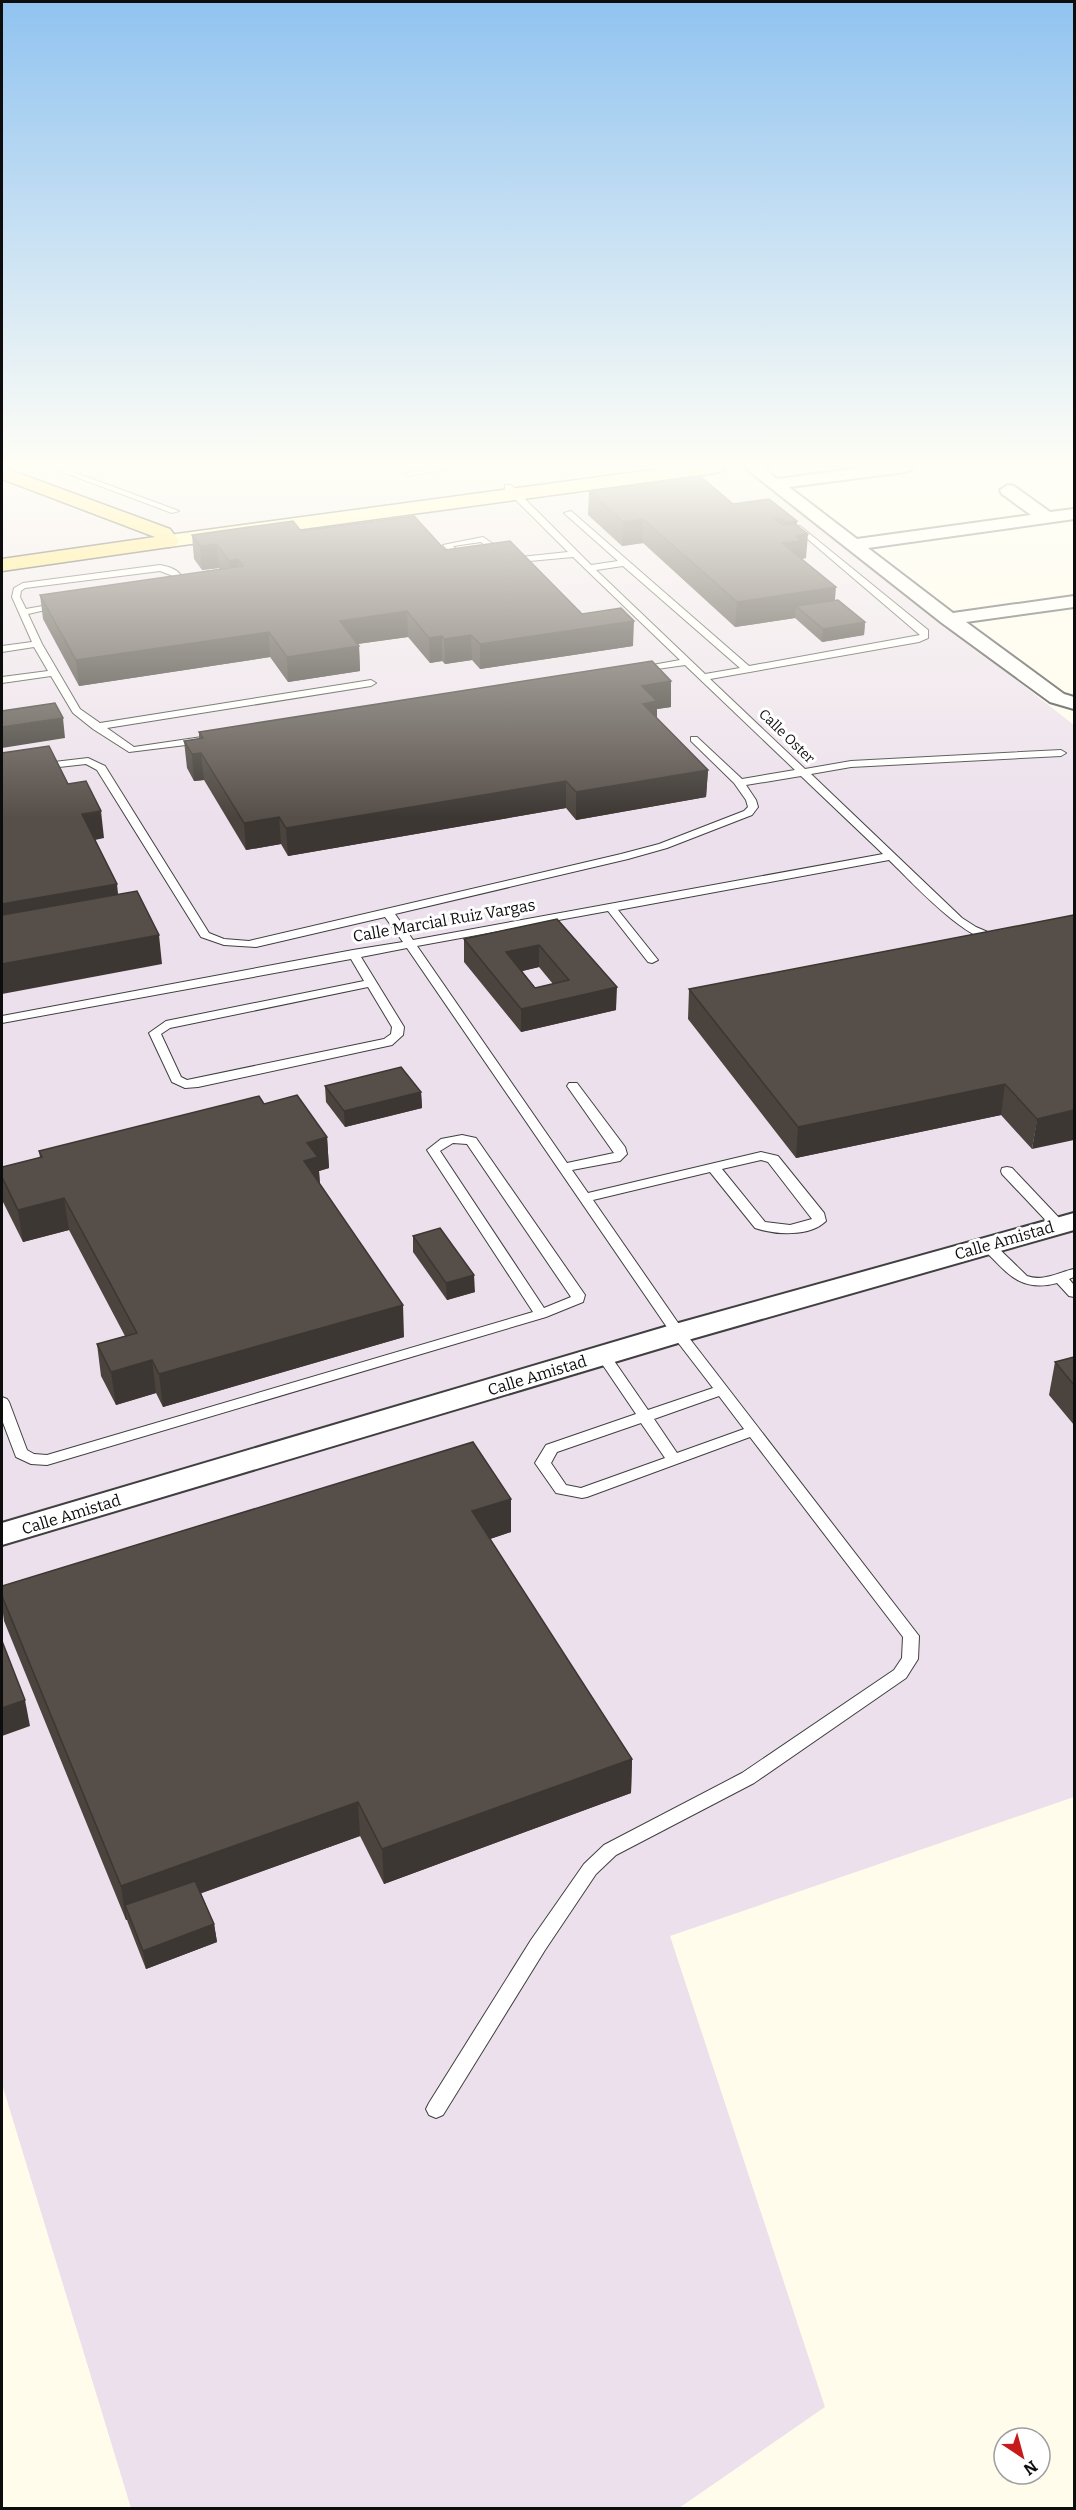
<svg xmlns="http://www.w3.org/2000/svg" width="1076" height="2510" viewBox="0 0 1076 2510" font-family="Bitter,serif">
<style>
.industrial{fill:#ece0ec}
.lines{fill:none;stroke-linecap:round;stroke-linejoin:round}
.lane-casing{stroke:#404040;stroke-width:2}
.street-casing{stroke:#404040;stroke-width:4}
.secondary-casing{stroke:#2f2f2f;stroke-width:3}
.primary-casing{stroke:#1e1e1e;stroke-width:3}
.lane{fill:#fff;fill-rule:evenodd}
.street{fill:#fff;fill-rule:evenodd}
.secondary{fill:#fff9a7;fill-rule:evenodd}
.primary{fill:#ffdf5c;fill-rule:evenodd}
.wall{fill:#4a433e;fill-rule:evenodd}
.shaded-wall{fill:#3c3732}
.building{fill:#564e48;stroke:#3c3732;stroke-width:1.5;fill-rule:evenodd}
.labels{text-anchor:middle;stroke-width:6;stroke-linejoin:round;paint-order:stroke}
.far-street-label{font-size:14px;fill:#0d0d0d;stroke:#fff}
.street-label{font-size:16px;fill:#0d0d0d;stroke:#fff}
</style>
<rect width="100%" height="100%" fill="#fffcec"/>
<!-- industrial -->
<path class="industrial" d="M 2,467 L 743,467 L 1074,725 L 1074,1797 L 670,1936 L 825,2407 L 679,2508 L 131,2508 L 2,2084 Z"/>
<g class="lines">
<defs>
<g id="lane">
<path d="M 49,467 L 60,467 L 179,511 L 172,513 Z"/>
<path d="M 442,467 L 461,467 L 408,476 L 404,474 Z"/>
<path d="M 505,485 L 511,485 L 591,565 L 618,561 L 564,513 L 571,511 L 749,666 L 920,635 L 797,530 L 797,526 L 800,526 L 928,630 L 928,638 L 919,642 L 710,679 L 805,769 L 851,761 L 1061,750 L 1066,753 L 1061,756 L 851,767 L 811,774 L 962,918 L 976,927 L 1002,938 L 1002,942 C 971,948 911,881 889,860 L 618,910 L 658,960 L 652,963 L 648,962 L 608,911 L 417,946 L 567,1163 L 614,1153 L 567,1086 L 569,1083 L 577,1083 L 625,1147 L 627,1154 L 620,1161 L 572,1170 L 588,1193 L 761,1152 L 778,1156 L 824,1213 L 826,1221 C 810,1237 775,1235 755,1228 L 710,1172 L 593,1200 L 683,1330 L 919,1636 L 918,1659 L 906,1678 L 754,1783 L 616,1855 L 596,1874 L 545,1950 L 443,2115 L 436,2118 L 429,2115 L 426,2109 L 429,2103 L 531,1940 L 584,1864 L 604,1845 L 742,1773 L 894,1670 L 902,1658 L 903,1637 L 750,1437 L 587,1497 L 582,1498 L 556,1493 L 535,1463 L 546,1445 L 636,1414 L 596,1355 L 598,1352 L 608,1352 L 648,1410 L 713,1388 L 673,1336 L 407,948 L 361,957 L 404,1027 L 403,1035 L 392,1045 L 198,1087 L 185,1088 L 172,1082 L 149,1033 L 166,1021 L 364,981 L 351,959 L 2,1023 L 2,1016 L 353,950 L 403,942 L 385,917 L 256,947 L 224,945 L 201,937 L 97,770 L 86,764 L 41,769 L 36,766 L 37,764 L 88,758 L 105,766 L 209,933 L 224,939 L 249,941 L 621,854 L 659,844 L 744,811 L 748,807 L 746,800 L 734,783 L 691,741 L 691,737 L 697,737 L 742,779 L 795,770 L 685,665 L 636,672 L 636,668 L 680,660 L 573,557 L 508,563 L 508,559 L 511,558 L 568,552 L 505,489 ZM 623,566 L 740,668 L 705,674 L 596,570 ZM 801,776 L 883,854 L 413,940 L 395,914 L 628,859 L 667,848 L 752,815 L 758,807 L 756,800 L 746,785 ZM 368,987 L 392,1027 L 391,1034 L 384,1039 L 187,1080 L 181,1077 L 161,1034 L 170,1028 ZM 761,1160 L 768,1162 L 812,1219 L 790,1225 L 765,1222 L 722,1169 ZM 719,1396 L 744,1429 L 677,1453 L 654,1419 ZM 641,1423 L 665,1458 L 581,1488 L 566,1485 L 551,1463 L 557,1452 Z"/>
<path d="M 483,537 L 505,552 L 505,556 L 499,556 L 481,542 L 453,546 L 467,562 L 463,565 L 443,545 Z"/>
<path d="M 160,565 C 173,567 185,573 184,587 L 173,590 L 172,588 L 176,584 L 173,576 L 160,571 L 25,588 L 21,591 L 20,597 L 26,609 L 59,603 L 63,606 L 28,614 L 42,644 L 80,709 L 100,723 L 371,680 L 376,683 L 371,686 L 107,728 L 134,747 L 202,737 L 207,740 L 202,743 L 129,752 L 93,729 L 73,713 L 51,676 L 2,683 L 2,677 L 48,671 L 34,647 L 2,652 L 2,646 L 32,642 L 12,597 L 14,588 L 23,583 Z"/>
<path d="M 462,1135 L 476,1138 L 585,1295 L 583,1302 L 546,1317 L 47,1465 L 31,1464 L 16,1457 L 2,1420 L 2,1397 L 7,1399 L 9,1402 L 27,1450 L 34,1454 L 47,1455 L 533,1312 L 427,1150 L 441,1139 ZM 453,1143 L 467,1144 L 571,1297 L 544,1308 L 440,1151 Z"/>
<path d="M 1007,1167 L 1012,1168 L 1063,1222 L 1065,1225 L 1063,1228 L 1053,1228 L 1002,1174 L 1001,1171 L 1002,1168 Z"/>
<path d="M 987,1241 L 992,1242 L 1027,1276 C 1043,1282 1059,1272 1074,1269 L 1074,1277 L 1069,1279 L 1074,1285 L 1074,1297 L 1069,1296 L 1057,1283 C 1019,1293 1007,1272 982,1248 L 980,1245 L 982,1242 Z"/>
</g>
<g id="street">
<path d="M 744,467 L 762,467 L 777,479 L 868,467 L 913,467 L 911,470 L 905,472 L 789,487 L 857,539 L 1031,515 L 1002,494 L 1000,490 L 1008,485 L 1014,486 L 1050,512 L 1074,509 L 1074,519 L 868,548 L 953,613 L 1074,596 L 1074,607 L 966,622 L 1064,694 L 1074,697 L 1074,709 L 1050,702 L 942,623 Z"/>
<path d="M 1074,1213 L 1074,1230 L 688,1340 L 2,1545 L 2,1523 L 668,1326 Z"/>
</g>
<path id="secondary" d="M 674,467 L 725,467 L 722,471 L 715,473 L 169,547 L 162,545 L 159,541 L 162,537 L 169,535 Z"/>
<path id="primary" d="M 2,467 L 170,529 L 179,541 L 176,545 L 169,547 L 2,571 L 2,559 L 155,537 L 2,479 Z"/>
</defs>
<!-- lane casing -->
<use href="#lane" class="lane-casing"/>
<!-- street casing -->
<use href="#street" class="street-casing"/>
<!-- secondary casing -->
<use href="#secondary" class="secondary-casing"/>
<!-- primary casing -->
<use href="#primary" class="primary-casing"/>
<!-- lane -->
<use href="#lane" class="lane"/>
<!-- street -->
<use href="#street" class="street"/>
<!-- secondary -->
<use href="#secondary" class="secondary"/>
<!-- primary -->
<use href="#primary" class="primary"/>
</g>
<!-- wall -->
<g class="wall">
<path d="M 589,491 L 733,504 L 769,499 L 797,525 L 806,558 L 801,559 L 835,600 L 865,622 L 864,635 L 822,642 L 795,618 L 735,627 L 643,543 L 622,546 L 588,515 Z"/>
<path d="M 301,531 L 445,550 L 582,614 L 633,646 L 480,669 L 472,660 L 445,664 L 442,661 L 430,663 L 408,637 L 358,644 L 359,646 L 360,671 L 288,682 L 270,657 L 79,686 L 43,619 L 40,595 L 220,570 L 219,568 L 202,570 L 194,559 L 192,535 Z"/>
<path d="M 671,681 L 671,707 L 657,709 L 657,718 L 708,770 L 706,797 L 576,820 L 566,808 L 288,856 L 281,844 L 246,850 L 204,780 L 194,781 L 187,768 L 184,741 L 199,739 L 199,732 Z"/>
<path d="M 1074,915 L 1032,1149 L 1001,1115 L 796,1158 L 688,1019 L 689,989 Z"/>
<path d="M 557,919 L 616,1010 L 521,1032 L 464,962 L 464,939 ZM 539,967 L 553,984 L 535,988 L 522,971 Z"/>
<path d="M 325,1086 L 421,1092 L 422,1108 L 345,1127 L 326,1102 Z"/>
<path d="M 264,1104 L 327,1137 L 329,1168 L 319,1171 L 320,1184 L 404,1337 L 163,1407 L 156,1393 L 116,1405 L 101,1376 L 97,1344 L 125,1336 L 69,1230 L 23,1242 L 2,1200 L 2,1167 L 40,1158 L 39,1151 Z"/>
<path d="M 413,1236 L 475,1292 L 447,1300 L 413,1252 Z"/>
<path d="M 1074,1357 L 1074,1425 L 1049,1395 L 1055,1362 Z"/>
<path d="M 511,1532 L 490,1539 L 632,1759 L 631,1793 L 384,1884 L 360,1836 L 201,1893 L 214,1924 L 217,1942 L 146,1969 L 128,1923 L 127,1920 L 126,1920 L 4,1621 L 2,1606 L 2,1586 Z"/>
</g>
<!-- shaded-wall -->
<g class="shaded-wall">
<path d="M 643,519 L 643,543 L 622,546 L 623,522 Z"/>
<path d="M 797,521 L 796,536 L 808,534 L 806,558 L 800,559 L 782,543 L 785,543 L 786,523 Z"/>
<path d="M 217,544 L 219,568 L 202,570 L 200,546 Z"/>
<path d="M 238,559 L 240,584 L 231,585 L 229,561 Z"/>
<path d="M 836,587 L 834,612 L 796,606 L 795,618 L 735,627 L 737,602 Z"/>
<path d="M 407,611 L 408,637 L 341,646 L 340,621 Z"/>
<path d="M 634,621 L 633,646 L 480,669 L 480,644 Z"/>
<path d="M 865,622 L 864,635 L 822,642 L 823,629 Z"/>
<path d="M 269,632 L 270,657 L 79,686 L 76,660 Z"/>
<path d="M 471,635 L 472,660 L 445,664 L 444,639 Z"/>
<path d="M 442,636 L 442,661 L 430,663 L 429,638 Z"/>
<path d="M 359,646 L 360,671 L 288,682 L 287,657 Z"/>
<path d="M 671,681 L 671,707 L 657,709 L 657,728 L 641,712 L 642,686 Z"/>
<path d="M 63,718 L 65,738 L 2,748 L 2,727 Z"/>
<path d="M 201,753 L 204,780 L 194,781 L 192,754 Z"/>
<path d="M 708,770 L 706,797 L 576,820 L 576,792 Z"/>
<path d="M 566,781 L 566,808 L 288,856 L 286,828 Z"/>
<path d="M 101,811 L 104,838 L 86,842 L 82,814 Z"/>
<path d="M 279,817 L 281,844 L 246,850 L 244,823 Z"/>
<path d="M 117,884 L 120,912 L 2,933 L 2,904 Z"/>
<path d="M 159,935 L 162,964 L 2,994 L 2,964 Z"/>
<path d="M 539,945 L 539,967 L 506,975 L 506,952 Z"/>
<path d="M 617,987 L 616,1010 L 521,1032 L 521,1009 Z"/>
<path d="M 1005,1084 L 1001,1115 L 796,1158 L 798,1127 Z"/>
<path d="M 421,1092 L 422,1108 L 345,1127 L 344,1111 Z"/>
<path d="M 1074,1110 L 1074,1140 L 1032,1149 L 1037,1119 Z"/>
<path d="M 327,1137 L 329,1168 L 319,1171 L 320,1189 L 304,1161 L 307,1143 Z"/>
<path d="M 64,1198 L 69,1230 L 23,1242 L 18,1210 Z"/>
<path d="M 474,1275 L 475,1292 L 447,1300 L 446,1283 Z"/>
<path d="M 403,1305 L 404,1337 L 163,1407 L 159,1374 Z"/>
<path d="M 152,1360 L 156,1393 L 116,1405 L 111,1372 Z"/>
<path d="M 511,1499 L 511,1532 L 472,1545 L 472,1511 Z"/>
<path d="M 25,1700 L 30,1726 L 2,1736 L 2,1708 Z"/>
<path d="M 632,1759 L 631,1793 L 384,1884 L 382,1849 Z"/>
<path d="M 358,1802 L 360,1836 L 130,1919 L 125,1905 L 127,1920 L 126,1920 L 121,1886 Z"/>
<path d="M 214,1924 L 217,1942 L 146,1969 L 143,1951 Z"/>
</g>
<!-- building -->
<g class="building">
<path d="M 700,476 L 733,504 L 769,499 L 797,521 L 786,523 L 781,519 L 775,519 L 783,525 L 795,524 L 808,534 L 796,536 L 801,541 L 782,543 L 836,587 L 737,602 L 643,519 L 623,522 L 589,491 Z"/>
<path d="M 414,516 L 445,550 L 510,541 L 582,614 L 621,608 L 634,621 L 480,644 L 471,635 L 444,639 L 442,636 L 429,638 L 407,611 L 340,621 L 359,646 L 287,657 L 269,632 L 76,660 L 40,595 L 243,566 L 238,559 L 229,561 L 217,544 L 200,546 L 192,535 L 293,521 L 301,531 Z"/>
<path d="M 838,600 L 865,622 L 823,629 L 796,606 Z"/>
<path d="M 652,661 L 671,681 L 642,686 L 657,701 L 643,704 L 708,770 L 576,792 L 566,781 L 286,828 L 279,817 L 244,823 L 201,753 L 192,754 L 184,741 L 203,738 L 199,732 Z"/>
<path d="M 55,703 L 63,718 L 2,727 L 2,711 Z"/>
<path d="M 49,746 L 68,784 L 86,781 L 101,811 L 82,814 L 117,884 L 2,904 L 2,753 Z"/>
<path d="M 137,891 L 159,935 L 2,964 L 2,915 Z"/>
<path d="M 1074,915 L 1074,1110 L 1037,1119 L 1005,1084 L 798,1127 L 689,989 Z"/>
<path d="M 557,919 L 617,987 L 521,1009 L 464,939 ZM 539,945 L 569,980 L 535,988 L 506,952 Z"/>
<path d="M 401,1067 L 421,1092 L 344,1111 L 325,1086 Z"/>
<path d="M 297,1095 L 327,1137 L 307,1143 L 318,1157 L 304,1161 L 403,1305 L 159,1374 L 152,1360 L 111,1372 L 97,1344 L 137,1333 L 64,1198 L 18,1210 L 2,1177 L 2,1167 L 42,1157 L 39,1151 L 259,1096 L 264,1104 Z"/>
<path d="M 440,1228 L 474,1275 L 446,1283 L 413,1236 Z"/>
<path d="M 1074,1357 L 1074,1385 L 1055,1362 Z"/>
<path d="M 473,1442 L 511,1499 L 472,1511 L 632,1759 L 382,1849 L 358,1802 L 121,1886 L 2,1596 L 2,1586 Z"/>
<path d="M 2,1641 L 25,1700 L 2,1708 Z"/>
<path d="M 195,1881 L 214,1924 L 143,1951 L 125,1905 Z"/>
</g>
<!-- sky -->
<linearGradient id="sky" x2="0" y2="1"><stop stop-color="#90c3f0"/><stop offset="0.57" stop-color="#fffef6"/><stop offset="1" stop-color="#fffef6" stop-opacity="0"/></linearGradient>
<rect width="1076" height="818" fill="url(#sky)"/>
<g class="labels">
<!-- far-street labels -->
<g class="far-street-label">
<text transform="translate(787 736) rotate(44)" y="5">Calle Oster</text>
</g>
<!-- street labels -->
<g class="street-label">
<text transform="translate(444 920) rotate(-10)" y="6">Calle Marcial Ruiz Vargas</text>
<text transform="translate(1004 1240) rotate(-16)" y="6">Calle Amistad</text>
<text transform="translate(537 1375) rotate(-17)" y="6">Calle Amistad</text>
<text transform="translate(71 1514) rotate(-17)" y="6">Calle Amistad</text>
</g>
</g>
<!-- border -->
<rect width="1076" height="2510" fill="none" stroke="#0d0d0d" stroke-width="6"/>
<!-- north arrow -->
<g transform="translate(1022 2456) rotate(144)"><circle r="28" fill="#ffffff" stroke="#9e9e9e" stroke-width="1.5"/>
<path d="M0-4.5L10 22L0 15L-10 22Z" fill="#c71b1b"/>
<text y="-9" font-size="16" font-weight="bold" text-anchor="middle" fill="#0d0d0d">N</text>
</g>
</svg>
